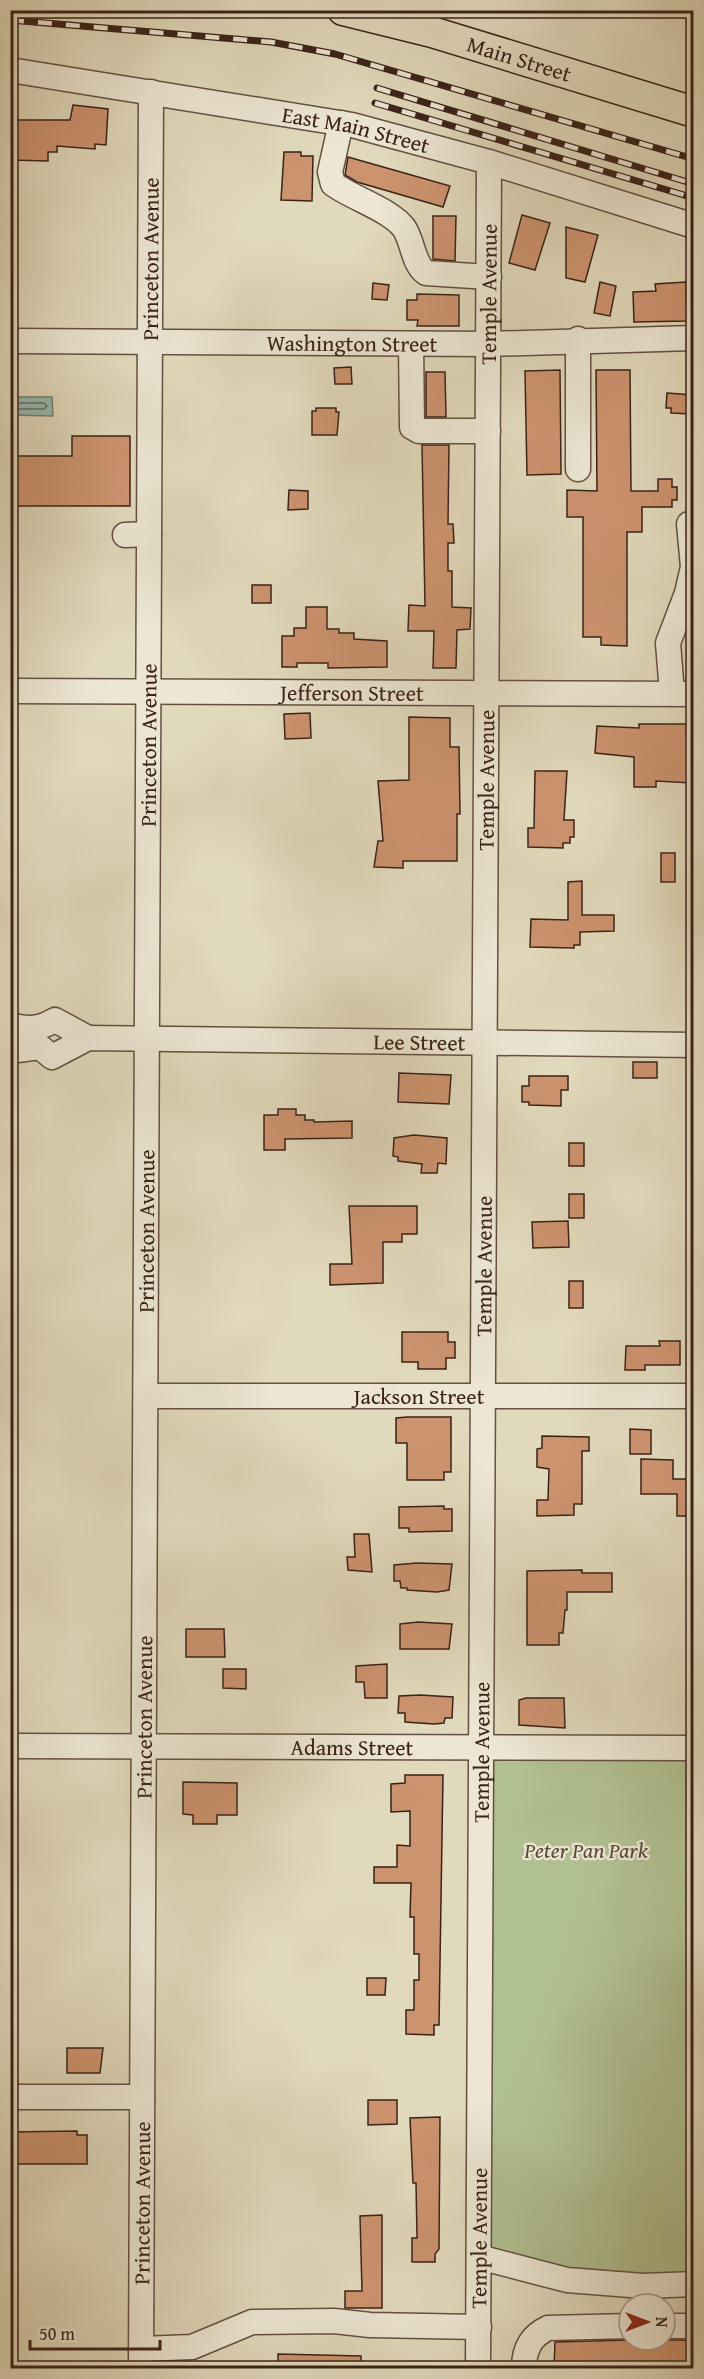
<svg xmlns="http://www.w3.org/2000/svg" width="704" height="2379" viewBox="0 0 704 2379" font-family="'Gentium Book Plus',serif">
<style>
.green{fill:#b1c092;stroke:#767155;stroke-width:1.5}
.water{fill:#94bab2;stroke:#707d74;stroke-width:1.5}
.lines{fill:none;stroke-linecap:round;stroke-linejoin:round}
.shore{stroke:#676e65;stroke-width:1.5}
.building{fill:#cc936f;stroke:#3a2218;stroke-width:1.5}
.minor-casing{stroke:#645041;stroke-width:27}
.major-casing{stroke:#3a2218;stroke-width:33}
.minor{stroke:#ece6d3;stroke-width:24}
.major{stroke:#e1d9bc;stroke-width:30}
.rail-casing{stroke:#3a2218;stroke-width:7}
.rail{stroke:#ece6d3;stroke-width:4.5;stroke-dasharray:14;stroke-linecap:butt}
.labels{text-anchor:middle;stroke-width:4.5;stroke-linejoin:round;paint-order:stroke}
.street-label{font-size:22px;fill:#3a2218;stroke:#ece6d3}
.park-label{font-size:22px;font-style:italic;fill:#584a36;stroke:#ece6d3}
</style>
<rect width="100%" height="100%" fill="#e1d9bc"/>
<filter id="stains"><feTurbulence type="fractalNoise" baseFrequency=".00333" numOctaves="4"/><feColorMatrix values="0 0 0 0 .2 0 0 0 0 .09 0 0 0 0 .02 0 0 0 .5 -.17"/></filter>
<radialGradient id="worn" r=".72"><stop offset=".6" stop-color="#630" stop-opacity="0"/><stop offset="1" stop-color="#630" stop-opacity=".3"/></radialGradient>
<!-- green -->
<path class="green" d="M 693,1742 L 693,2277 L 566,2273 L 490,2259 L 476,1743 Z"/>
<!-- water -->
<path class="water" d="M 13,397 L 52,397 L 53,416 L 13,415 Z"/>
<g class="lines">
<!-- shore -->
<path class="shore" d="M 10,403 L 44,403 L 47,406 L 44,409 L 10,409"/>
</g>
<!-- building -->
<g class="building">
<path d="M 73,105 L 108,109 L 106,145 L 95,144 L 95,149 L 57,146 L 57,152 L 48,152 L 48,161 L 10,160 L 10,120 L 70,120 Z"/>
<path d="M 284,152 L 301,152 L 301,156 L 313,156 L 312,201 L 281,200 Z"/>
<path d="M 348,157 L 450,186 L 443,207 L 357,182 L 345,175 Z"/>
<path d="M 522,215 L 550,223 L 535,270 L 509,263 Z"/>
<path d="M 433,216 L 456,216 L 455,261 L 433,259 Z"/>
<path d="M 566,227 L 598,235 L 585,282 L 566,278 Z"/>
<path d="M 600,282 L 616,286 L 610,316 L 594,313 Z"/>
<path d="M 686,282 L 687,321 L 634,322 L 633,292 L 656,291 L 655,284 Z"/>
<path d="M 373,283 L 389,285 L 387,300 L 372,299 Z"/>
<path d="M 417,294 L 459,295 L 459,326 L 417,326 L 418,320 L 407,320 L 407,300 L 417,300 Z"/>
<path d="M 351,367 L 352,384 L 335,384 L 334,368 Z"/>
<path d="M 560,370 L 561,474 L 527,475 L 525,371 Z"/>
<path d="M 596,370 L 630,370 L 631,491 L 658,491 L 658,479 L 672,479 L 672,487 L 677,487 L 677,500 L 672,500 L 672,507 L 642,507 L 642,532 L 627,532 L 627,646 L 601,645 L 601,637 L 583,637 L 583,517 L 567,517 L 567,490 L 597,491 Z"/>
<path d="M 426,372 L 445,372 L 446,417 L 426,417 Z"/>
<path d="M 667,393 L 693,395 L 692,414 L 671,413 L 671,408 L 666,408 Z"/>
<path d="M 316,408 L 336,408 L 336,412 L 339,412 L 337,435 L 312,435 L 312,411 L 316,411 Z"/>
<path d="M 72,436 L 130,436 L 130,506 L 10,506 L 10,456 L 72,456 Z"/>
<path d="M 422,445 L 449,445 L 448,524 L 453,524 L 454,543 L 448,543 L 448,571 L 452,571 L 452,607 L 471,608 L 470,629 L 457,630 L 456,668 L 433,668 L 434,631 L 408,631 L 409,605 L 425,606 Z"/>
<path d="M 289,490 L 308,491 L 308,509 L 288,510 Z"/>
<rect x="252" y="585" width="19" height="18"/>
<path d="M 306,607 L 327,607 L 327,629 L 339,629 L 339,633 L 354,633 L 354,639 L 387,641 L 387,667 L 328,668 L 328,663 L 297,663 L 297,667 L 282,667 L 282,636 L 294,636 L 294,628 L 306,628 Z"/>
<path d="M 310,713 L 311,738 L 285,739 L 284,714 Z"/>
<path d="M 409,717 L 450,718 L 450,747 L 459,747 L 460,814 L 457,814 L 457,861 L 403,861 L 403,868 L 374,867 L 378,841 L 383,841 L 378,781 L 409,780 Z"/>
<path d="M 639,724 L 687,724 L 686,732 L 693,732 L 692,783 L 656,781 L 656,787 L 634,787 L 634,757 L 595,753 L 597,726 L 639,728 Z"/>
<path d="M 535,771 L 567,771 L 564,820 L 574,820 L 574,837 L 570,837 L 570,843 L 563,843 L 563,848 L 528,847 L 528,828 L 534,828 Z"/>
<rect x="661" y="853" width="14" height="29"/>
<path d="M 582,881 L 582,915 L 614,915 L 614,931 L 580,932 L 580,945 L 574,945 L 574,948 L 530,947 L 531,919 L 568,920 L 568,882 Z"/>
<rect x="633" y="1062" width="24" height="16"/>
<path d="M 399,1073 L 451,1075 L 449,1104 L 398,1102 Z"/>
<path d="M 529,1076 L 568,1076 L 568,1090 L 561,1090 L 561,1106 L 529,1105 L 529,1102 L 522,1102 L 522,1086 L 529,1086 Z"/>
<path d="M 278,1109 L 296,1109 L 296,1115 L 305,1115 L 305,1120 L 314,1120 L 314,1122 L 352,1121 L 352,1138 L 285,1139 L 285,1150 L 264,1150 L 264,1115 L 278,1115 Z"/>
<path d="M 414,1135 L 447,1138 L 446,1164 L 438,1163 L 437,1173 L 421,1173 L 422,1164 L 398,1161 L 398,1157 L 393,1156 L 394,1138 Z"/>
<rect x="569" y="1143" width="15" height="23"/>
<rect x="569" y="1194" width="15" height="24"/>
<path d="M 349,1206 L 417,1206 L 417,1234 L 402,1234 L 402,1242 L 383,1242 L 383,1283 L 330,1285 L 330,1264 L 352,1264 Z"/>
<path d="M 568,1221 L 569,1247 L 533,1248 L 532,1222 Z"/>
<rect x="569" y="1281" width="14" height="27"/>
<path d="M 402,1332 L 448,1332 L 448,1342 L 455,1342 L 455,1358 L 446,1358 L 446,1369 L 418,1369 L 418,1362 L 402,1362 Z"/>
<path d="M 659,1341 L 680,1341 L 680,1365 L 645,1365 L 645,1370 L 625,1370 L 626,1346 L 660,1346 Z"/>
<path d="M 407,1417 L 451,1417 L 451,1472 L 444,1472 L 444,1480 L 407,1480 L 407,1443 L 396,1443 L 396,1418 Z"/>
<path d="M 630,1429 L 651,1430 L 651,1454 L 630,1454 Z"/>
<path d="M 542,1436 L 589,1437 L 589,1451 L 582,1451 L 582,1504 L 574,1504 L 574,1515 L 537,1516 L 537,1500 L 548,1500 L 549,1469 L 537,1467 L 537,1449 L 542,1448 Z"/>
<path d="M 641,1459 L 673,1460 L 673,1479 L 693,1479 L 693,1516 L 677,1516 L 677,1494 L 641,1494 Z"/>
<path d="M 444,1506 L 444,1509 L 452,1509 L 452,1531 L 409,1532 L 409,1528 L 399,1528 L 399,1507 Z"/>
<path d="M 354,1534 L 369,1534 L 372,1572 L 348,1570 L 347,1557 L 355,1557 Z"/>
<path d="M 417,1563 L 452,1564 L 449,1590 L 437,1592 L 407,1590 L 407,1588 L 401,1588 L 400,1581 L 394,1581 L 394,1565 Z"/>
<path d="M 582,1570 L 582,1573 L 612,1573 L 612,1592 L 567,1592 L 567,1610 L 565,1610 L 563,1633 L 559,1633 L 559,1645 L 527,1645 L 527,1571 Z"/>
<path d="M 418,1622 L 452,1624 L 449,1649 L 400,1649 L 400,1624 Z"/>
<path d="M 186,1629 L 224,1629 L 225,1657 L 186,1657 Z"/>
<path d="M 387,1664 L 387,1698 L 365,1698 L 364,1682 L 356,1682 L 356,1666 Z"/>
<path d="M 223,1669 L 246,1669 L 246,1689 L 223,1688 Z"/>
<path d="M 420,1695 L 453,1697 L 452,1718 L 445,1718 L 444,1723 L 434,1724 L 405,1722 L 405,1713 L 398,1713 L 399,1696 Z"/>
<path d="M 526,1698 L 564,1698 L 565,1728 L 519,1725 L 519,1700 Z"/>
<path d="M 405,1775 L 443,1775 L 439,2025 L 434,2025 L 434,2035 L 406,2034 L 406,2010 L 414,2010 L 414,1980 L 419,1980 L 419,1954 L 414,1954 L 414,1917 L 410,1917 L 411,1883 L 374,1883 L 374,1867 L 397,1867 L 397,1845 L 410,1846 L 410,1811 L 391,1812 L 391,1784 L 405,1783 Z"/>
<path d="M 183,1782 L 237,1783 L 237,1815 L 217,1815 L 217,1824 L 193,1824 L 193,1815 L 183,1814 Z"/>
<path d="M 367,1978 L 386,1978 L 385,1995 L 367,1995 Z"/>
<path d="M 67,2048 L 103,2048 L 100,2073 L 67,2073 Z"/>
<path d="M 368,2100 L 397,2100 L 397,2124 L 368,2125 Z"/>
<path d="M 440,2117 L 439,2249 L 435,2254 L 435,2262 L 412,2262 L 412,2238 L 417,2238 L 416,2183 L 413,2183 L 410,2118 Z"/>
<path d="M 77,2131 L 77,2135 L 87,2135 L 87,2164 L 10,2164 L 10,2132 Z"/>
<path d="M 382,2215 L 382,2308 L 345,2308 L 345,2291 L 362,2291 L 360,2216 Z"/>
<path d="M 630,2340 L 693,2340 L 693,2368 L 554,2368 L 555,2342 Z"/>
<path d="M 278,2354 L 361,2356 L 361,2368 L 278,2368 Z"/>
</g>
<g class="lines">
<defs>
<g id="minor">
<path id="s1" d="M 10,70 L 352,125 L 489,162 L 694,226"/>
<path d="M 341,123 L 330,172 L 333,184 C 352,198 391,210 404,228 C 413,241 413,264 426,273 L 489,277"/>
<path d="M 578,339 L 578,469"/>
<path id="s2" d="M 10,341 L 488,344 L 694,338"/>
<path d="M 411,344 L 412,427 L 419,431 L 488,431"/>
<path d="M 125,535 L 149,534"/>
<path id="s3" d="M 10,691 L 694,694"/>
<path d="M 672,693 L 668,643 L 687,593 L 693,567 L 689,524 L 694,523"/>
<path d="M 10,1025 C 27,1030 40,1029 55,1020 L 88,1038"/>
<path id="s4" d="M 10,1051 L 40,1047 L 52,1057 L 88,1038 L 694,1045"/>
<path id="s5" d="M 146,1396 L 694,1396"/>
<path id="s6" d="M 10,1746 L 694,1748"/>
<path d="M 10,2097 L 142,2097"/>
<path d="M 479,2257 L 567,2280 L 643,2286 L 694,2284"/>
<path d="M 665,2326 L 694,2326"/>
<path d="M 141,2349 L 192,2347 L 252,2322 L 334,2321 L 370,2325 L 479,2327"/>
<path id="s7" d="M 141,2368 L 151,92"/>
<path id="s8" d="M 478,2368 L 489,162"/>
<path d="M 524,2368 C 524,2349 531,2336 548,2328 L 629,2326"/>
</g>
<g id="major">
<path id="s9" d="M 343,10 L 432,32 L 694,112"/>
</g>
</defs>
<!-- minor casing -->
<use href="#minor" class="minor-casing"/>
<!-- major casing -->
<use href="#major" class="major-casing"/>
<!-- minor -->
<use href="#minor" class="minor"/>
<!-- major -->
<use href="#major" class="major"/>
<defs>
<g id="rail">
<path d="M 10,20 L 271,42 L 335,54 L 694,159"/>
<path d="M 377,88 L 694,184"/>
<path d="M 375,103 L 694,198"/>
</g>
</defs>
<!-- rail casing -->
<use href="#rail" class="rail-casing"/>
<!-- rail -->
<use href="#rail" class="rail"/>
</g>
<g class="labels">
<!-- street labels -->
<g class="street-label">
<text dy="8" stroke="none"><textPath href="#s9" startOffset="183">Main Street</textPath></text>
<text dy="8" stroke="none"><textPath href="#s1" startOffset="351">East Main Street</textPath></text>
<text dy="8" stroke="none"><textPath href="#s7" startOffset="2109">Princeton Avenue</textPath></text>
<text dy="8" stroke="none"><textPath href="#s8" startOffset="2074">Temple Avenue</textPath></text>
<text dy="8" stroke="none"><textPath href="#s2" startOffset="342">Washington Street</textPath></text>
<text dy="8" stroke="none"><textPath href="#s3" startOffset="342">Jefferson Street</textPath></text>
<text dy="8" stroke="none"><textPath href="#s7" startOffset="1623">Princeton Avenue</textPath></text>
<text dy="8" stroke="none"><textPath href="#s8" startOffset="1588">Temple Avenue</textPath></text>
<text dy="8" stroke="none"><textPath href="#s4" startOffset="418">Lee Street</textPath></text>
<text dy="8" stroke="none"><textPath href="#s7" startOffset="1137">Princeton Avenue</textPath></text>
<text dy="8" stroke="none"><textPath href="#s8" startOffset="1102">Temple Avenue</textPath></text>
<text dy="8" stroke="none"><textPath href="#s5" startOffset="273">Jackson Street</textPath></text>
<text dy="8" stroke="none"><textPath href="#s7" startOffset="651">Princeton Avenue</textPath></text>
<text dy="8" stroke="none"><textPath href="#s6" startOffset="342">Adams Street</textPath></text>
<text dy="8" stroke="none"><textPath href="#s8" startOffset="616">Temple Avenue</textPath></text>
<text dy="8" stroke="none"><textPath href="#s7" startOffset="165">Princeton Avenue</textPath></text>
<text dy="8" stroke="none"><textPath href="#s8" startOffset="130">Temple Avenue</textPath></text>
</g>
<!-- park labels -->
<g class="park-label">
<text x="586" y="1858">Peter Pan Park</text>
</g>
</g>
<!-- margin -->
<rect width="704" height="2379" fill="none" stroke="#e1d9bc" stroke-width="36"/>
<rect x="12" y="12" width="680" height="2355" fill="none" stroke="#3a2218" stroke-width="3"/>
<rect x="18" y="18" width="668" height="2343" fill="none" stroke="#3a2218" stroke-width="1.5"/>
<!-- north arrow -->
<g transform="translate(647 2322) rotate(90)"><circle r="28" fill="#ece6d3" stroke="#a59888" stroke-width="1.5"/>
<path d="M0-4.5L10 22L0 15L-10 22Z" fill="#8f2418"/>
<text y="-9" font-size="16" font-weight="bold" text-anchor="middle" fill="#3a2218">N</text>
</g>
<!-- scale -->
<path d="M30 2340v9h130v-9" fill="none" stroke="#3a2218" stroke-width="3"/>
<text x="39" y="2340" font-size="18" fill="#3a2218" stroke="#ece6d3" stroke-width="4.5" paint-order="stroke">50 m</text>
<rect width="100%" height="100%" filter="url(#stains)"/>
<rect width="100%" height="100%" fill="url(#worn)"/>
</svg>
